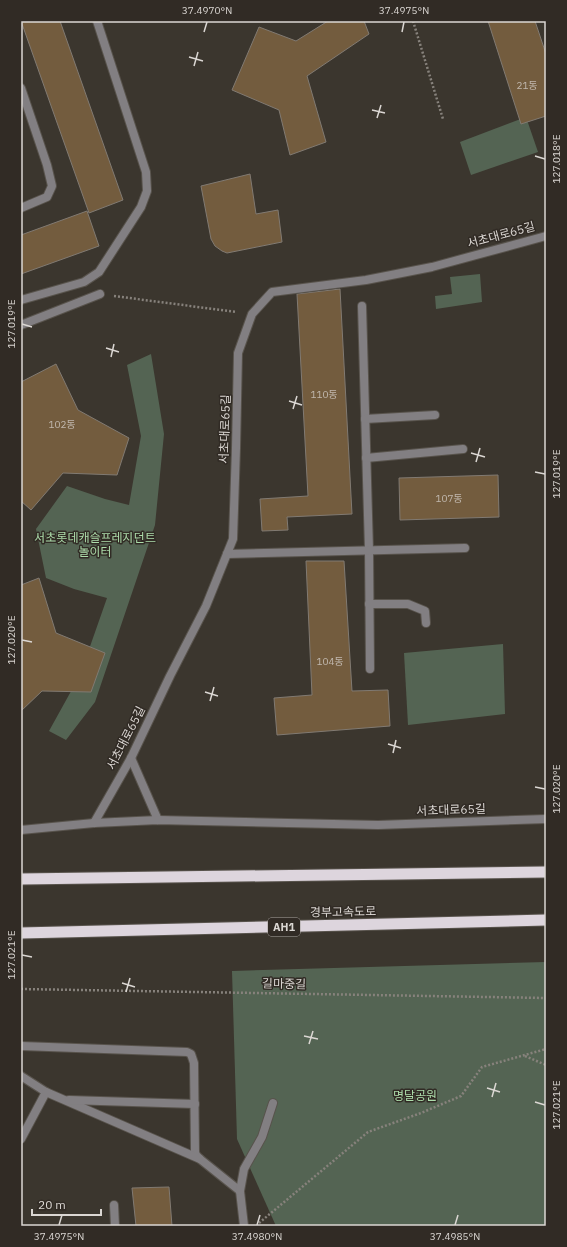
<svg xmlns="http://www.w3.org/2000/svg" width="567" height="1247" viewBox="0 0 567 1247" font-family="'IBM Plex Sans','Noto Sans KR',sans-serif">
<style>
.green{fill:#546453}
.building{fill:#735c3e;stroke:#817a72}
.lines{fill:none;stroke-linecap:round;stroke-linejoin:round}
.service-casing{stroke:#58534c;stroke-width:10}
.minor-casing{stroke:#58534c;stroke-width:10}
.tertiary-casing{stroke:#58534c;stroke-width:10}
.trunk-casing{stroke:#58534c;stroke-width:13}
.path{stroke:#87827c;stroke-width:2.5;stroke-dasharray:2 2;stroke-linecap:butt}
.service{stroke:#827f82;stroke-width:8}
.minor{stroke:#827f82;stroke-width:8}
.tertiary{stroke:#827f82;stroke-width:8}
.trunk{stroke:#ddd5dd;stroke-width:11}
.ticks{fill:none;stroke:#dbd7d3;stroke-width:1.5}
.labels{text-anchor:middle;stroke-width:3;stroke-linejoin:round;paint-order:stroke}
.number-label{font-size:10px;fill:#c1b8ae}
.shield{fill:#312b25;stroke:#a8a39f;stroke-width:1}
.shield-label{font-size:11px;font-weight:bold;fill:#dbd7d3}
.street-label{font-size:12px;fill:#dbd7d3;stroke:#312b25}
.park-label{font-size:12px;fill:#adddab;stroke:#312b25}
.neatline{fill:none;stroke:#dbd7d3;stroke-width:1.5}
.ticks-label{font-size:10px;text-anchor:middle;fill:#dbd7d3}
</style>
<rect width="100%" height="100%" fill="#3b362e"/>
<!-- green -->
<g class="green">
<path d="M 526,117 L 538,152 L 471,175 L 460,142 Z"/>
<path d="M 480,274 L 482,302 L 436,309 L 435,296 L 452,294 L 450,277 Z"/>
<path d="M 151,354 L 164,434 L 155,525 L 95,702 L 66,740 L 49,731 L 80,675 L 107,598 L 74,589 L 46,578 L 36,529 L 67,486 L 105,499 L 129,505 L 141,436 L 127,365 Z"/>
<path d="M 503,644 L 505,714 L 408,725 L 404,653 Z"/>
<path d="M 546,962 L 546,1226 L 276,1226 L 237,1139 L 232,971 Z"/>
</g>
<!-- building -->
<g class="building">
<path d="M 21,21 L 60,21 L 123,200 L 89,213 Z"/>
<path d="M 328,21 L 364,21 L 369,34 L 307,76 L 326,142 L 290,155 L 279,110 L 232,90 L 259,27 L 296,41 Z"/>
<path d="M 488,21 L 535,21 L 546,54 L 546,116 L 521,124 Z"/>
<path d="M 250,174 L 256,214 L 278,210 L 282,242 L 227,253 L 222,251 L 215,246 L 211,239 L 201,186 Z"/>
<path d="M 87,211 L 99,246 L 21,274 L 21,235 Z"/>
<path d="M 340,289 L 352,514 L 287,517 L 288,530 L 262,531 L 260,499 L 308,496 L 297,294 Z"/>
<path d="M 56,364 L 78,410 L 129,438 L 117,475 L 63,473 L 31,510 L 21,501 L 21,382 Z"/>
<path d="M 498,475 L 499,517 L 400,520 L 399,478 Z"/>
<path d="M 306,561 L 344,561 L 352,691 L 388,690 L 390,726 L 277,735 L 274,698 L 312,695 Z"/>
<path d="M 39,578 L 56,633 L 105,653 L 91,692 L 42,691 L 21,711 L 21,585 Z"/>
<path d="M 169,1187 L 172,1226 L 136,1226 L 132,1188 Z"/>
</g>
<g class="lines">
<defs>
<g id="service">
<path d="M 21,88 L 47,165 L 52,186 L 47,197 L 21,208"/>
<path d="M 21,300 L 84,282 L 99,272 L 141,207 L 147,191 L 146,172 L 97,21"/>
<path d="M 362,306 L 369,550 L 370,669"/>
<path d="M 21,325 L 100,294"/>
<path d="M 365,419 L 435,415"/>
<path d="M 366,458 L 463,449"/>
<path d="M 227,554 L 465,548"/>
<path d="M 369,604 L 408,604 L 425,611 L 426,623"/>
<path d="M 21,1046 L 187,1052 L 191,1054 L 194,1063 L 195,1152 L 196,1155 L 200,1159"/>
<path d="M 21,1076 L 46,1092 L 21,1139"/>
<path d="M 46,1092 L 200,1159 L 240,1191 L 244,1226"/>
<path d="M 69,1100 L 195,1104"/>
<path d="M 240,1191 L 244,1169 L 262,1137 L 273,1103"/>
<path d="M 114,1205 L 115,1226"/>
</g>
<g id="minor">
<path d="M 131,758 L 158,820"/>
<path d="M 94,823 L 131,758 L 170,676 L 206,606 L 233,539 L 236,448 L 238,353 L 252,314 L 272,292 L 366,280 L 432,267 L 546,236"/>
</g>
<path id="tertiary" d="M 21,830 L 94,823 L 158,820 L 378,825 L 546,819"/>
<g id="trunk">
<path d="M 21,879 L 546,872"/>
<path d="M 21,933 L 546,920"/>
</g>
</defs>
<!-- service casing -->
<use href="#service" class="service-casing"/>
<!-- minor casing -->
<use href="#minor" class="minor-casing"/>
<!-- tertiary casing -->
<use href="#tertiary" class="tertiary-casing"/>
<!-- trunk casing -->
<use href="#trunk" class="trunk-casing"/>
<!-- path -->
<g class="path">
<path d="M 413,21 L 443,119"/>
<path d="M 114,296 L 236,312"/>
<path d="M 21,989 L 546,998"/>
<path d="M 525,1056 L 546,1065"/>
<path d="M 259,1223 L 368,1132 L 421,1113 L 461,1096 L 482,1067 L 546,1049"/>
</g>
<!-- service -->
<use href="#service" class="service"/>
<!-- minor -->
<use href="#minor" class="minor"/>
<!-- tertiary -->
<use href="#tertiary" class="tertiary"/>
<!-- trunk -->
<use href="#trunk" class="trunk"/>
</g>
<!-- ticks -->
<path class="ticks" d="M 204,32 L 207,22M 402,32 L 404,22M 189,57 L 203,61M 194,66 L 198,52M 372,110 L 385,113M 377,118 L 381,105M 535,156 L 545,159M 22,324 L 32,327M 106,348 L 119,352M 111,357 L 114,344M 289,401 L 302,405M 293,409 L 297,396M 471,453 L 485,457M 476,462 L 480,448M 535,472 L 545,474M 22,640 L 32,642M 205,692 L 218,696M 210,701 L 214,687M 388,744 L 401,748M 393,753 L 396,740M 535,787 L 545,789M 22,955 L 32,957M 122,983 L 135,987M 126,992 L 130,978M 304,1036 L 318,1039M 309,1044 L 313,1031M 487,1088 L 500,1092M 492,1097 L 496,1083M 535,1102 L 545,1105M 59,1225 L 62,1215M 257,1225 L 260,1215M 455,1225 L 458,1215"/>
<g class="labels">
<!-- number labels -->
<g class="number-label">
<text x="527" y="89">21동</text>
<text x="324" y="398">110동</text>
<text x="62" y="428">102동</text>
<text x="449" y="502">107동</text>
<text x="330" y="665">104동</text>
</g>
<!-- shield labels -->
<rect class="shield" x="268" y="918" width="32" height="18" rx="3"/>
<g class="shield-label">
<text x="284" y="931">AH1</text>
</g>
<!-- street labels -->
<g class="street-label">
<text transform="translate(501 235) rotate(-15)" y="4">서초대로65길</text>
<text transform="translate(225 429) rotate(-88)" y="4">서초대로65길</text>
<text transform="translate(126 738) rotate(-63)" y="4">서초대로65길</text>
<text transform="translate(451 810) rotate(-2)" y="4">서초대로65길</text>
<text transform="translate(343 912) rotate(-1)" y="4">경부고속도로</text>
<text transform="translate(284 984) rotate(1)" y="4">길마중길</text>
</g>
<!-- park labels -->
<g class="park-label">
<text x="95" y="542">서초롯데캐슬프레지던트<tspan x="95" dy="14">놀이터</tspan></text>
<text x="415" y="1100">명달공원</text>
</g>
</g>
<!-- border -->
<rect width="567" height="1247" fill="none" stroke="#312b25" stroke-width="44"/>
<!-- scale -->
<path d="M32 1209v6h69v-6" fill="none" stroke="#dbd7d3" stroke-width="2"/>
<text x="38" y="1209" font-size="12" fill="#dbd7d3" stroke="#312b25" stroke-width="3" paint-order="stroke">20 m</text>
<rect x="22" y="22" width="523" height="1203" class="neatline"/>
<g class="ticks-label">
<text x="207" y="14">37.4970°N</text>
<text x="404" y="14">37.4975°N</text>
<text transform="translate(556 159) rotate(-90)" y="4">127.018°E</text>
<text transform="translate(11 324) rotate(-90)" y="4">127.019°E</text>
<text transform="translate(556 474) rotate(-90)" y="4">127.019°E</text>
<text transform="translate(11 640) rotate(-90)" y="4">127.020°E</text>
<text transform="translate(556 789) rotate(-90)" y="4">127.020°E</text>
<text transform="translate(11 955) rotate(-90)" y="4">127.021°E</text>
<text transform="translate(556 1105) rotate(-90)" y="4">127.021°E</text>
<text x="59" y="1240">37.4975°N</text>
<text x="257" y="1240">37.4980°N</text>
<text x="455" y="1240">37.4985°N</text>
</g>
</svg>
